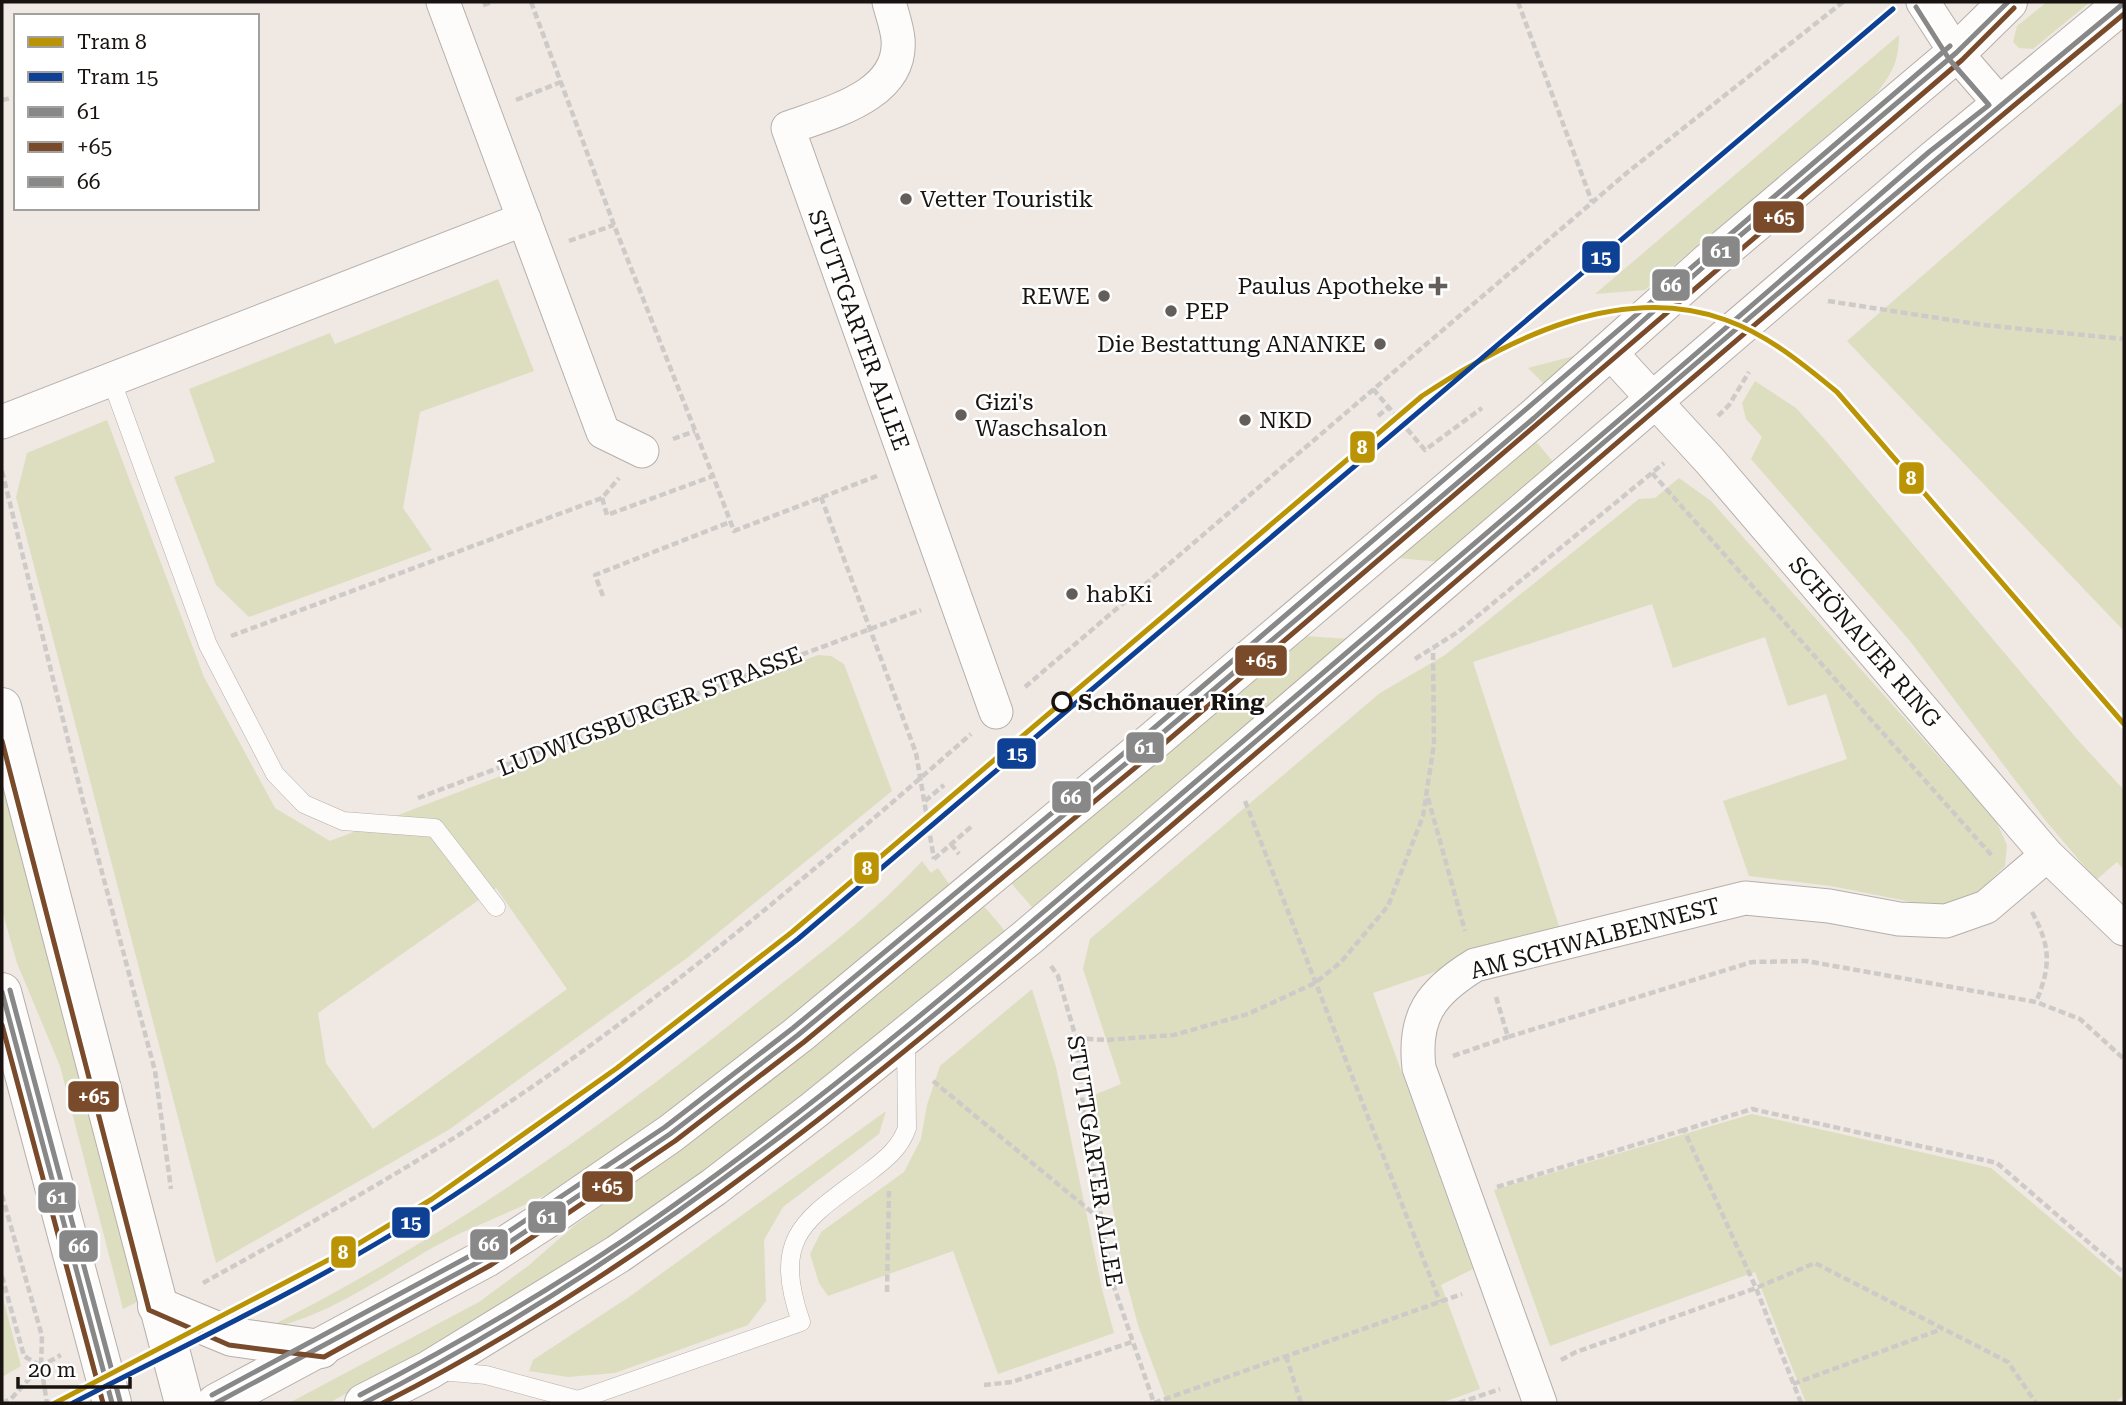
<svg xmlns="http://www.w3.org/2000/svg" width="2126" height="1405" viewBox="0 0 2126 1405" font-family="'Roboto Serif',serif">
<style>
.green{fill:#dddec0;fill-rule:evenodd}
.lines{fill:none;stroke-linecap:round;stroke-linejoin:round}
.lane-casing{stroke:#b5afab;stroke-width:19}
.street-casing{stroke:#b5afab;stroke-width:35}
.secondary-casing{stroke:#b5afab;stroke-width:40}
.path{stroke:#cdcac8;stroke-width:4.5;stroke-dasharray:7 3.5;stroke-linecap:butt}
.lane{stroke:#fdfcfb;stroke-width:18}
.street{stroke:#fdfcfb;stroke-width:33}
.secondary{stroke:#fdfcfb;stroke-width:38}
.bus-1-casing{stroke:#fff;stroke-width:10}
.bus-2-casing{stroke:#fff;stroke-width:10}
.bus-3-casing{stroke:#fff;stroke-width:10}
.bus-1{stroke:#888;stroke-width:5}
.bus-2{stroke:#7a4b2a;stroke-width:5}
.bus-3{stroke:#888;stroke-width:5}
.tram-1-casing{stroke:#fff;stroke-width:10}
.tram-2-casing{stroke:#fff;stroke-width:10}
.tram-1{stroke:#ba9405;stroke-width:5}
.tram-2{stroke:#0e4094;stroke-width:5}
.poi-dot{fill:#635e5a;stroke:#fff;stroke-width:2.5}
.stop-dot{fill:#fff;stroke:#181310;stroke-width:3.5}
.labels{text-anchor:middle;stroke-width:5;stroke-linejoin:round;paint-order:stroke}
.poi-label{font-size:23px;fill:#181310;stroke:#fff;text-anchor:start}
.street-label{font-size:23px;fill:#181310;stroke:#fff}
.stop-label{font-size:23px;font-weight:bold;fill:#181310;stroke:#fff;text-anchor:start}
.line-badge{stroke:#fff;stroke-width:2.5}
.badge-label{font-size:19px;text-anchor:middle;font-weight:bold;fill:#fff}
</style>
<rect width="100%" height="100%" fill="#efe8e3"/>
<!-- green -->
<g class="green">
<path d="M 2047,2 L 2090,2 L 2033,49 L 2019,48 L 2013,42 L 2017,26 Z"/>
<path d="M 1899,35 C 1899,62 1891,75 1875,95 L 1645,290 L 1595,294 Z"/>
<path d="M 2124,101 L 2124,631 L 1847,341 Z"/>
<path d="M 498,279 L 534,371 L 420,412 L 403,508 L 432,550 L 249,617 L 216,585 L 174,477 L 215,462 L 189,389 L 330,333 L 335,344 Z"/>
<path d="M 1574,356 L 1544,384 L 1528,368 Z"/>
<path d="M 1755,381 L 1796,408 L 1827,442 L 2077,739 L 2124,790 L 2124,870 L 2117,862 L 2096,880 L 2046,821 L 1910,641 L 1751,459 L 1762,437 L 1746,419 L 1742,403 Z"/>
<path d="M 107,420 L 204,677 L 275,808 L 330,841 L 818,655 L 831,656 L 844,664 L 892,791 L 687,958 L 450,1129 L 216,1263 L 16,497 L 27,453 ZM 496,888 L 567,989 L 373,1129 L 326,1063 L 318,1013 Z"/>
<path d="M 1534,439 L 1554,463 L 1440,562 L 1398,558 Z"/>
<path d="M 1679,478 L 1711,501 L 1996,821 L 2007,845 L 2005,866 L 1975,895 L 1954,904 L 1932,906 L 1831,886 L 1749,876 L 1723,801 L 1847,759 L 1826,694 L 1788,706 L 1765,637 L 1673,668 L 1652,604 L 1473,662 L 1560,929 L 1373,993 L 1473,1269 L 1441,1285 L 1480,1389 L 1441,1403 L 1167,1403 L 1138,1325 L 1123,1269 L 1094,1095 L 1121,1084 L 1083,969 L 1090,939 L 1380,693 L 1445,655 L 1639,499 L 1655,498 Z"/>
<path d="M 1304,636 L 1350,639 L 1032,907 L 1011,883 Z"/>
<path d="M 2,767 L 139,1301 L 123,1309 L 60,1066 L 17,963 L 2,910 Z"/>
<path d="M 922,861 L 931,873 L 938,868 L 949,884 C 827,987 704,1093 570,1181 C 527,1208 476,1223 432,1248 C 392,1271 315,1324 271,1326 C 445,1238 606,1125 757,1003 C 814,958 874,914 922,861 Z"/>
<path d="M 983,905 L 1005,931 L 822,1082 L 688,1186 L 518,1298 L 329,1403 L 289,1403 L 479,1302 L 528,1266 L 575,1225 L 757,1091 Z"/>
<path d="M 1032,989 L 1056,1067 L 1102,1289 L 1114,1333 L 998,1374 L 953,1251 L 828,1296 L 819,1283 L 810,1254 L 821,1232 L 904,1172 L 921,1139 L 927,1105 L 940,1066 Z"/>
<path d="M 886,1111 L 879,1134 L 783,1207 L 764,1240 L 766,1301 L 748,1325 L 615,1373 L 568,1377 L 529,1371 L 533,1360 L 629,1297 Z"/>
<path d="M 1752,1114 L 1991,1168 L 2124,1280 L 2124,1394 L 2116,1403 L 1806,1403 L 1755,1272 L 1550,1346 L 1494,1190 Z"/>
<path d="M 2,1295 L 21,1366 L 2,1377 Z"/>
</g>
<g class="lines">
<defs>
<g id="lane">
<path d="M 111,379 L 208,645 L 275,774 L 304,804 L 343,821 L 435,828 L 496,907"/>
<path d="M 439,1371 L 486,1375 L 578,1400 L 801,1322 C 771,1235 805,1220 869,1172 C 886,1159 900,1148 907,1128 L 906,1039"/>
</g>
<g id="street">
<path d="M 443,2 L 603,432 L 642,451"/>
<path d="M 889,2 C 892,14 897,27 898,39 C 903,96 828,113 788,128 L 996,712"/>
<path d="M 1923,2 L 1956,53 L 2002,106"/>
<path d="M 1609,351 L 1710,461 L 2047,855 L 2124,929"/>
<path d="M 2,422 L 524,219"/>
<path d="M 1540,1403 L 1419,1068 C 1413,1016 1431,992 1475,965 L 1745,898 L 1829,906 L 1899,919 L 1946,921 L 1986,907 L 2047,855"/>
</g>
<g id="secondary">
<path d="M 2,707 L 184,1403"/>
<path d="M 2,992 L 112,1403"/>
<path d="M 157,1306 L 232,1337 L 321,1349"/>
<path d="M 216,1403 L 486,1258 L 548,1218 L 670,1134 L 798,1035 L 1153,741 L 1534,418 L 1710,261 L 1956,53 L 2008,2"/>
<path d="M 364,1403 L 429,1370 L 618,1254 L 714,1187 L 814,1110 L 1028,937 L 1935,159 L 2124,3"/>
</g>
</defs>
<!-- lane casing -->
<use href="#lane" class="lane-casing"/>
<!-- street casing -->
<use href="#street" class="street-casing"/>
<!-- secondary casing -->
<use href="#secondary" class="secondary-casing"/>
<!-- path -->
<g class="path">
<path d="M 531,2 L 614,225 L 713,476"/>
<path d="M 1518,2 L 1592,202"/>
<path d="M 483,5 L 492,2"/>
<path d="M 2,100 L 12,98"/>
<path d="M 516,100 L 561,82"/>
<path d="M 569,241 L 614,225"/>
<path d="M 1828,301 L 1983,325 L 2124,339"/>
<path d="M 1373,389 L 1425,450 L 1482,408"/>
<path d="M 1378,416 L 1389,407"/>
<path d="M 1718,416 L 1729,405 L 1749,372"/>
<path d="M 673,439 L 695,431"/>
<path d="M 2,471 L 83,801 L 155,1071 L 171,1189"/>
<path d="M 1652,473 L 1993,857"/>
<path d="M 821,497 L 916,753 L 934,859"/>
<path d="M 602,498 L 607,515 L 713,476 L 734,531 L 877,476"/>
<path d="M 603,596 L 595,575 L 730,522"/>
<path d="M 231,636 L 602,498 L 619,478"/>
<path d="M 1415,659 L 1458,632 L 1664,463"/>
<path d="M 1025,687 L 1629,171 L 1843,2"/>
<path d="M 418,798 L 921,610"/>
<path d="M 1428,798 L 1465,931"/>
<path d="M 925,801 L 944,785"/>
<path d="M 1245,801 L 1440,1302"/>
<path d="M 951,844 L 959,854"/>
<path d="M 934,859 L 972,826"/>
<path d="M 2032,912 C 2051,947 2051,966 2036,1002"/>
<path d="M 1051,966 L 1058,976 L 1076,1038 L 1085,1125 L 1113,1284 L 1154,1403"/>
<path d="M 1496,997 L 1508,1037 L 1752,962 L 1806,961 L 2036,1002 L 2080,1019 L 2124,1059"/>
<path d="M 1076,1038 L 1106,1040 L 1174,1035 L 1248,1014 L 1315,983 L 1341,962 L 1388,906 L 1423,816 L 1434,744 L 1433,649"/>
<path d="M 1453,1056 L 1508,1037"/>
<path d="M 933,1081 L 1099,1218"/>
<path d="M 1497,1187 L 1684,1130"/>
<path d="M 2,1195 L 42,1336 L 41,1366 L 47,1403"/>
<path d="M 2,1276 L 24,1356 L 41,1366"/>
<path d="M 203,1283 C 322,1217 441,1151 552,1073 C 699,969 836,852 971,734"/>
<path d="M 887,1292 L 889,1191"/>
<path d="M 1286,1356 L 1301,1403"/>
<path d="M 1561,1360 L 1576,1352 L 1756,1288 L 1815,1263 L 2008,1362 L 2036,1403"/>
<path d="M 1793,1384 L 1942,1329"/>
<path d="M 984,1385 L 1012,1382 L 1132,1342"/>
<path d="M 2,1403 L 11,1399 L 41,1366 L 61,1355"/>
<path d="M 1154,1403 L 1462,1294"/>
<path d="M 1459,1403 L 1500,1389"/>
<path d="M 1801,1403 L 1756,1288 L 1684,1130 L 1752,1109 L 1997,1163 L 2124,1273"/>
</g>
<!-- lane -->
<use href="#lane" class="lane"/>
<!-- street -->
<use href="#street" class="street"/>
<!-- secondary -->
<use href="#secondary" class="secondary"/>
<defs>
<g id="bus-1">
<path d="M 2,992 L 112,1403"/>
<path d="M 216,1403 L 486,1258 L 670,1134 L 798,1035 L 1153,741 L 1534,418 L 1710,261 L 1956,53 L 2008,2"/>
<path d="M 364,1403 C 684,1240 956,999 1227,766 C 1525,511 1821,253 2124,3"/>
</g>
<g id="bus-2">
<path d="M 2,741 L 149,1310 L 229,1345 L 324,1357 L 491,1265 L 675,1141 L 804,1042 L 1159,748 L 1962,60 L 2014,8"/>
<path d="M 2,1025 L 103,1403"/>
<path d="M 383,1403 C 693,1246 957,1009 1219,785 C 1520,527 1819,266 2124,14"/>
</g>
<g id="bus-3">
<path d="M 10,990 L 120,1401"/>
<path d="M 212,1395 L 481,1250 L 665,1127 L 793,1028 L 1147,734 L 1950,46"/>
<path d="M 360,1395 C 467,1339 572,1278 670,1208 C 851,1080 1019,933 1187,789 C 1436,578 1683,366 1929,152 L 1989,105 L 1949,59 L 1916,7"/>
</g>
</defs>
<!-- bus-1 casing -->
<use href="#bus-1" class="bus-1-casing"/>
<!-- bus-2 casing -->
<use href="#bus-2" class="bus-2-casing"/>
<!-- bus-3 casing -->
<use href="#bus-3" class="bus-3-casing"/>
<!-- bus-1 -->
<use href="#bus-1" class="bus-1"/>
<!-- bus-2 -->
<use href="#bus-2" class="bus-2"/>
<!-- bus-3 -->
<use href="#bus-3" class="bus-3"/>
<defs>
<path id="tram-1" d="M 55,1403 L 353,1247 L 432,1199 L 617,1068 L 792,932 L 1422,396 C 1509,338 1621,282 1726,320 C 1768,335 1803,364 1837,392 L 2124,724"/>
<path id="tram-2" d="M 73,1403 C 195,1340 321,1281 436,1207 C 562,1125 680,1031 798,939 L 1893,9"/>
</defs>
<!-- tram-1 casing -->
<use href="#tram-1" class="tram-1-casing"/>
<!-- tram-2 casing -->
<use href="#tram-2" class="tram-2-casing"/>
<!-- tram-1 -->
<use href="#tram-1" class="tram-1"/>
<!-- tram-2 -->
<use href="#tram-2" class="tram-2"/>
</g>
<!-- markers -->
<g class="poi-dot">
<circle cx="906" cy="199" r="7"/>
<path d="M1434.5 275.5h7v7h7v7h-7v7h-7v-7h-7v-7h7z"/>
<circle cx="1104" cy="296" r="7"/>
<circle cx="1171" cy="311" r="7"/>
<circle cx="1380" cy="344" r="7"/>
<circle cx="961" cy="415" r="7"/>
<circle cx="1245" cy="420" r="7"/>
<circle cx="1072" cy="594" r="7"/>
</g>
<circle class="stop-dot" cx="1062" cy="702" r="9"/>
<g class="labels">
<!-- poi labels -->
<g class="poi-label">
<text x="920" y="207">Vetter Touristik</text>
<text x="1424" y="294" text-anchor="end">Paulus Apotheke</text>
<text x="1090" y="304" text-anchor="end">REWE</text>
<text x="1185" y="319">PEP</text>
<text x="1366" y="352" text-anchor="end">Die Bestattung ANANKE</text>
<text x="975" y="410">Gizi's<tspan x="975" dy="26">Waschsalon</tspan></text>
<text x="1259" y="428">NKD</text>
<text x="1086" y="602">habKi</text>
</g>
<!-- street labels -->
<g class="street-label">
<text transform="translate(859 330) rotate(70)" y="8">STUTTGARTER ALLEE</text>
<text transform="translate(1865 642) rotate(49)" y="8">SCHÖNAUER RING</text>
<text transform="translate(650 711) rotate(-21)" y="8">LUDWIGSBURGER STRASSE</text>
<text transform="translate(1595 938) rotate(-15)" y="8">AM SCHWALBENNEST</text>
<text transform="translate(1095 1161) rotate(81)" y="8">STUTTGARTER ALLEE</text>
</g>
<!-- stop labels -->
<g class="stop-label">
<text x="1078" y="710">Schönauer Ring</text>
</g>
</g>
<g class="line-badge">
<rect x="1752" y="200" width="53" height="34" rx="7" fill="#7a4b2a"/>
<rect x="1701" y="235" width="40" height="33" rx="7" fill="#888"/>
<rect x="1581" y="240" width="40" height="34" rx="7" fill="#0e4094"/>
<rect x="1651" y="268" width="40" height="34" rx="7" fill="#888"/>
<rect x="1349" y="430" width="27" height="34" rx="7" fill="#ba9405"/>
<rect x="1898" y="461" width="27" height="34" rx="7" fill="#ba9405"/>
<rect x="1234" y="644" width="54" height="33" rx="7" fill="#7a4b2a"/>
<rect x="1125" y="731" width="40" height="33" rx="7" fill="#888"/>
<rect x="996" y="737" width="41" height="33" rx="7" fill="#0e4094"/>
<rect x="1051" y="780" width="41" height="34" rx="7" fill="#888"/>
<rect x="853" y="851" width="27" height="34" rx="7" fill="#ba9405"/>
<rect x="67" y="1080" width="53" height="33" rx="7" fill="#7a4b2a"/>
<rect x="581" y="1170" width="53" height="33" rx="7" fill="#7a4b2a"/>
<rect x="37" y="1181" width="40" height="33" rx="7" fill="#888"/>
<rect x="527" y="1200" width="40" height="34" rx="7" fill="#888"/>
<rect x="391" y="1206" width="40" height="33" rx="7" fill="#0e4094"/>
<rect x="469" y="1228" width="40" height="33" rx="7" fill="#888"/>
<rect x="58" y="1229" width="41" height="34" rx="7" fill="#888"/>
<rect x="330" y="1235" width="27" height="34" rx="7" fill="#ba9405"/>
</g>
<g class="badge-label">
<text x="1779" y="224">+65</text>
<text x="1721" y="258">61</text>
<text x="1601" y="264">15</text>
<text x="1671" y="292">66</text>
<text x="1362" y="454">8</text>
<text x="1911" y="485">8</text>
<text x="1261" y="667">+65</text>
<text x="1145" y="754">61</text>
<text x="1017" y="760">15</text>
<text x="1071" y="804">66</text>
<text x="867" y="875">8</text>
<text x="94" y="1103">+65</text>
<text x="607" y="1193">+65</text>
<text x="57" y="1204">61</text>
<text x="547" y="1224">61</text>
<text x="411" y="1229">15</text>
<text x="489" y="1251">66</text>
<text x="79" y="1253">66</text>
<text x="343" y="1259">8</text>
</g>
<!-- border -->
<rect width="2126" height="1405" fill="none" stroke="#181310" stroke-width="7"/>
<!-- legend -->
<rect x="14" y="14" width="245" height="196" fill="#ffffff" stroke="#a3a19f" stroke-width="2"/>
<rect x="28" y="37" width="35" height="10" fill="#ba9405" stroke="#a3a19f" stroke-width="2"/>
<text x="77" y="49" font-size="21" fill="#181310">Tram 8</text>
<rect x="28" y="72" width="35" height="10" fill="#0e4094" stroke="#a3a19f" stroke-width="2"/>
<text x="77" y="84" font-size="21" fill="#181310">Tram 15</text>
<rect x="28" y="107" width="35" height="10" fill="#888888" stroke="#a3a19f" stroke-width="2"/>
<text x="77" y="119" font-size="21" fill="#181310">61</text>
<rect x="28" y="142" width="35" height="10" fill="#7a4b2a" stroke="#a3a19f" stroke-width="2"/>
<text x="77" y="154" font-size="21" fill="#181310">+65</text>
<rect x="28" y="177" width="35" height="10" fill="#888888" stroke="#a3a19f" stroke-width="2"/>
<text x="77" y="189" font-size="21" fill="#181310">66</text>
<!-- scale -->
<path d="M18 1377v10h112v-10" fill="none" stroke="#181310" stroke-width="3.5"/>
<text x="28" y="1377" font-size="21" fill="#181310" stroke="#ffffff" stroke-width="5" paint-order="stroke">20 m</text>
</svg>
